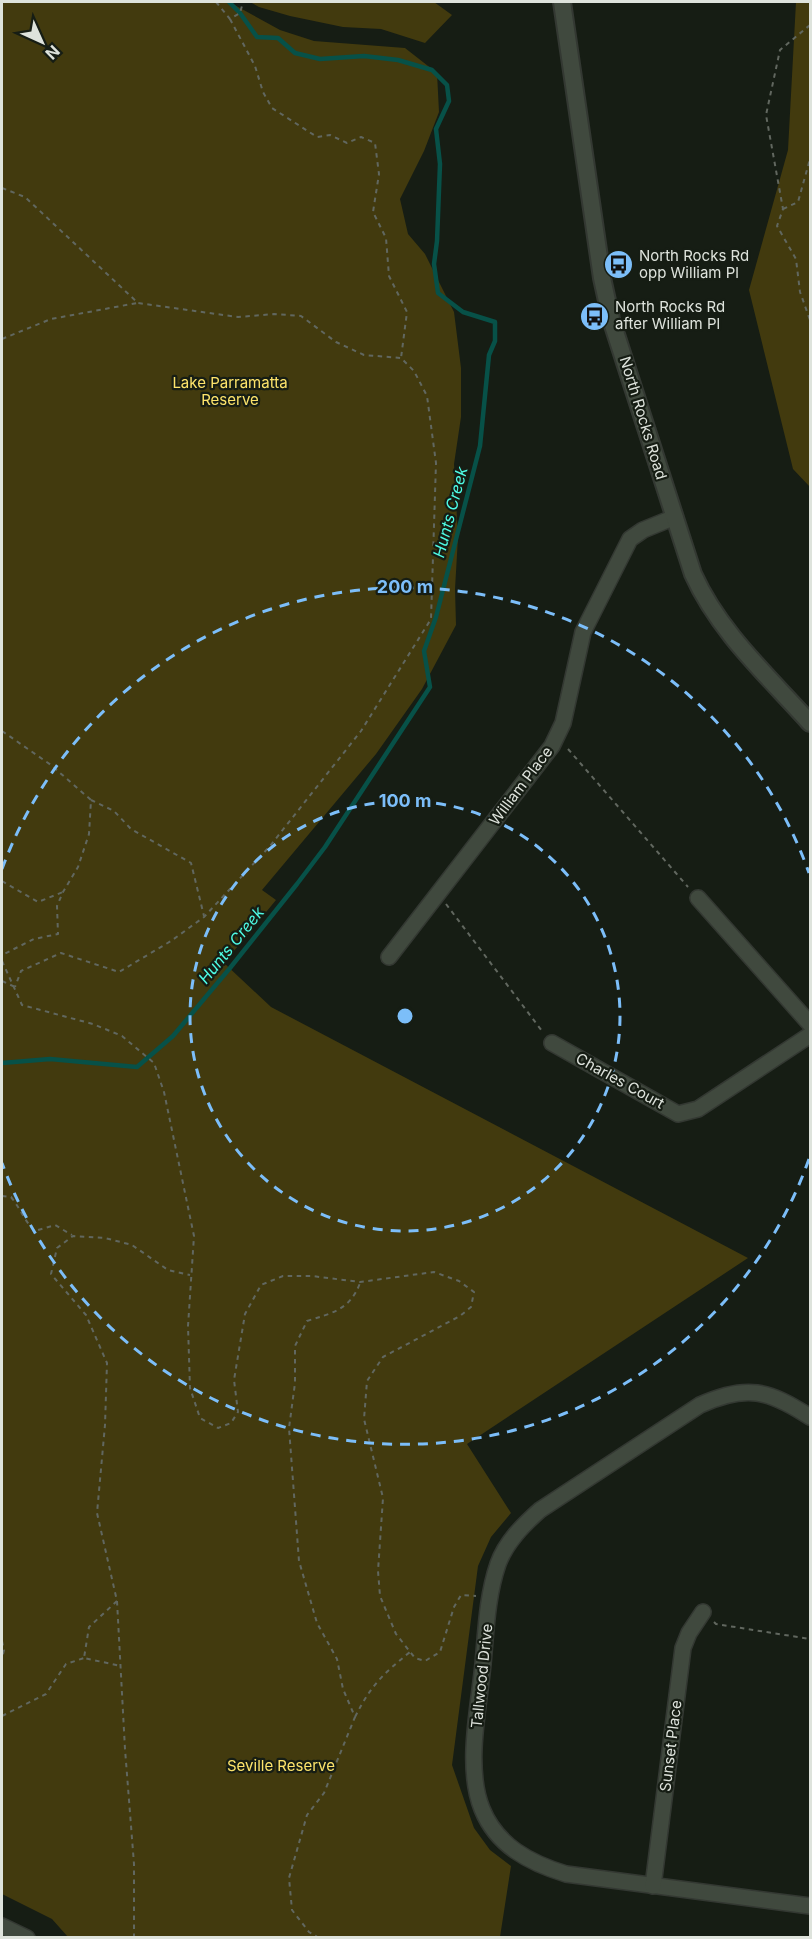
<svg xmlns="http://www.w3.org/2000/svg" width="812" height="1939" viewBox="0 0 812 1939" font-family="Inter,sans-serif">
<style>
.green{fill:#423a0e}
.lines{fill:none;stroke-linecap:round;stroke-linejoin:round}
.stream{stroke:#075148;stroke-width:4.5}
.minor-casing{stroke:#333832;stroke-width:18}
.secondary-casing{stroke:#333832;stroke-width:20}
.path{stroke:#61675f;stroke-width:2;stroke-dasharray:4.5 4.5;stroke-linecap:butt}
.minor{stroke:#40493e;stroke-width:15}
.secondary{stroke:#40493e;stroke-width:16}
.ring{fill:none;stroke:#7cbef9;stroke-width:3;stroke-dasharray:10 8}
.labels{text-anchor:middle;stroke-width:4.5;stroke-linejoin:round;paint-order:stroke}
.poi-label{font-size:15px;fill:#dee3dc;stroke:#161d14;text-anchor:start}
.park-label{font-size:15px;fill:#fde46b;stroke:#161d14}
.street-label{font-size:15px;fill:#dee3dc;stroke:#161d14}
.water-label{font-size:16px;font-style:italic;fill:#4efbe5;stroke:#161d14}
.centre{fill:#7cbef9;stroke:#161d14;stroke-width:3}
.ring-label{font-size:18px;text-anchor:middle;font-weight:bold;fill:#7cbef9;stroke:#161d14;stroke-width:4.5;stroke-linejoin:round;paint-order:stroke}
</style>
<rect width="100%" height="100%" fill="#161d14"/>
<!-- green -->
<g class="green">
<path d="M 2,2 L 229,2 L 280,30 L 314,41 L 405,48 L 437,73 L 439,112 L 424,151 L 400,199 L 408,234 L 425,254 L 454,312 L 461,368 L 461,417 L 454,464 L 458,537 L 455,589 L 456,625 L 422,689 L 376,754 L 262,890 L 276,900 L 224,963 L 271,1007 L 748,1258 L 467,1444 L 511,1513 L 491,1537 L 478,1566 L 452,1765 L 474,1828 L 490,1850 L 511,1866 L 500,1937 L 68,1937 L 52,1919 L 2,1894 Z"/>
<path d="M 250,2 L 434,2 L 452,15 L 425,43 L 381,29 L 343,27 L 290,16 L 259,7 Z"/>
<path d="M 796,2 L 810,2 L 810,487 L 793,469 L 749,290 L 788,150 Z"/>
</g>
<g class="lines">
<!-- stream -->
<path class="stream" d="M 2,1063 L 50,1059 L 137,1067 L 173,1036 L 230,968 L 297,884 L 325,847 L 430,687 L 424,651 L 436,617 L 480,446 L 489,355 L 495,341 L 495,322 L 463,312 L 438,293 L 434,264 L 437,241 L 440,164 L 436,129 L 449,101 L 447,85 L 432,70 L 398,60 L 364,56 L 320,59 L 295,53 L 278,38 L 257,37 L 240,13 L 229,2"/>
<defs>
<g id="minor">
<path d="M 698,898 L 810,1024"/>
<path d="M 389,957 L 552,746 L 563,723 L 583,632 L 630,539 L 643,530 L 675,517"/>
<path d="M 552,1043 L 678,1114 L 698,1109 L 810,1035"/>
<path d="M 810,1417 C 769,1390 746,1384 700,1405 L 540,1510 C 523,1525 506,1542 498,1564 C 487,1596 486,1631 483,1664 C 479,1707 465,1767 482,1809 C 497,1846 530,1863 566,1874 L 810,1906"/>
<path d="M 653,1886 L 683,1648 L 689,1633 L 703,1612"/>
<path d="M 2,1926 L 27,1938"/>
</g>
<path id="secondary" d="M 562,2 L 602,278 L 611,319 L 693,574 C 719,632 768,676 810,723"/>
</defs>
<!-- minor casing -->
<use href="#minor" class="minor-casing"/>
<!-- secondary casing -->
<use href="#secondary" class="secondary-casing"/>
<!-- path -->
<g class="path">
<path d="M 216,2 L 230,19 L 240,13 L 243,2"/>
<path d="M 230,19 L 255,66 L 263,92 L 272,108 L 317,137 L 330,135 L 347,143 L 361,137 L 375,143 L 379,174 L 373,212 L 386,238 L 389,276 L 407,312 L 401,358"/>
<path d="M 810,25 L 780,50 L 766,115 L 783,209 L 777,226 L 796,259 L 800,292 L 810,320"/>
<path d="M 2,188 L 25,197 L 138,303 L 238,317 L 274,314 L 301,316 L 336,342 L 364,355 L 401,358 L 414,371 L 427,396 L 436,463 L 431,619 L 361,731 L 270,846 L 204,917 L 171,941 L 119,972 L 61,953 L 21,971 L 15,987"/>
<path d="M 783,209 L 798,202 L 810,159"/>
<path d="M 2,339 L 51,319 L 137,303"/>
<path d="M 2,731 L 51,765 L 91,800 L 89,834 L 78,867 L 63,892 L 57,906 L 58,934 L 34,939 L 2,955"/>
<path d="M 568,749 L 688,887"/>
<path d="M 91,800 L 114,811 L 131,829 L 191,863 L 204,916"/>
<path d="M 2,881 L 38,902 L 63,892"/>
<path d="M 446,904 L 542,1031"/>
<path d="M 2,961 L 22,1005 L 93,1024 L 122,1036 L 154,1063 L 164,1092 L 194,1236 L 188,1326 L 190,1388 L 200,1418 L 218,1428 L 231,1423 L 238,1412 L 234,1380 L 245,1314 L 261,1285 L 283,1276 L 312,1276 L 360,1282 L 434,1272 L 459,1281 L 474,1292 L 471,1307 L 460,1316 L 383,1357 L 367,1381 L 364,1419 L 383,1498 L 378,1571 L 380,1596 L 396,1634 L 415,1658 L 425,1661 L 440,1652 L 454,1607 L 461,1595 L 476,1596"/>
<path d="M 2,981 L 15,987"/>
<path d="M 2,1196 L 11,1197 C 20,1208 25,1222 35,1231 L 55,1225 L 72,1235"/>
<path d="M 117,1601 L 89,1627 L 84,1658 L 121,1666"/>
<path d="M 714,1622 L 716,1624 L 810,1639"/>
<path d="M 2,1641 L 4,1650 L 2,1658"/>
<path d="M 2,1716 L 46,1694 L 66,1664 L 84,1658"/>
<path d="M 355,1717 C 372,1684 382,1675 410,1652"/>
<path d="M 134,1938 L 134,1864 L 125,1749 L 117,1601 L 97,1513 L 105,1425 L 107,1363 L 86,1315 L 51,1274 L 57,1248 L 73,1236 L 105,1238 L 132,1245 L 168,1270 L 190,1275"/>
<path d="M 319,1938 L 309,1932 L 292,1910 L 289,1878 L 307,1815 L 324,1793 L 355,1717 L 343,1689 L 337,1659 L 317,1623 L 299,1561 L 289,1428 L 295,1383 L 295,1346 L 307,1321 C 332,1313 350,1310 360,1283"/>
</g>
<!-- minor -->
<use href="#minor" class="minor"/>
<!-- secondary -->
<use href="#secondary" class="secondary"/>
</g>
<!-- distance rings -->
<g class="ring">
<circle cx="405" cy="1016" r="215"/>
<path d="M809 1159A429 429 0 0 1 2 1163M2 869A429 429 0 0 1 809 873"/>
</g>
<!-- icons -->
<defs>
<symbol id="bus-disc" viewBox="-11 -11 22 22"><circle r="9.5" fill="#7cbef9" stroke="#161d14"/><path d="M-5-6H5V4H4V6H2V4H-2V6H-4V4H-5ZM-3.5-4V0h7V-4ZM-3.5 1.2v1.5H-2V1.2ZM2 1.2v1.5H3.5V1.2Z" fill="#111"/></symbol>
</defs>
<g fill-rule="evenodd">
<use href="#bus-disc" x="602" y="248" width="33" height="33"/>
<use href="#bus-disc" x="578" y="300" width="33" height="33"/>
</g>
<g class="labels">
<!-- poi labels -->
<g class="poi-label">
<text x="639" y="261">North Rocks Rd<tspan x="639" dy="17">opp William Pl</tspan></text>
<text x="615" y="312">North Rocks Rd<tspan x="615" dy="17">after William Pl</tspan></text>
</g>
<!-- park labels -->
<g class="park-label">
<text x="230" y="388">Lake Parramatta<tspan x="230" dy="17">Reserve</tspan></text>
<text x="281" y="1771">Seville Reserve</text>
</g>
<!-- street labels -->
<g class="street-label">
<text transform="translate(643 418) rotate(73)" y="5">North Rocks Road</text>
<text transform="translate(521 786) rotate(-53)" y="5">William Place</text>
<text transform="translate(620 1081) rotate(29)" y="5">Charles Court</text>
<text transform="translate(482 1676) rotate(-84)" y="5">Tallwood Drive</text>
<text transform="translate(671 1746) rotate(-83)" y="5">Sunset Place</text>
</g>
<!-- water labels -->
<g class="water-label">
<text transform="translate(450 512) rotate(-75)" y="6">Hunts Creek</text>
<text transform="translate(231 945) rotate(-51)" y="6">Hunts Creek</text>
</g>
</g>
<circle cx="405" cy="1016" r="9" class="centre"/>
<g class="ring-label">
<text x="405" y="593">200 m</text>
<text x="405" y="807">100 m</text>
</g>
<!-- border -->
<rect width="812" height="1939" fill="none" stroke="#dee3dc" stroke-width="6"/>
<!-- north arrow -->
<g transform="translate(42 42) rotate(135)" stroke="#161d14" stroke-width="4.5" paint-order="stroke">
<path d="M0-4.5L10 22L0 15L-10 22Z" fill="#dee3dc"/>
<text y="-9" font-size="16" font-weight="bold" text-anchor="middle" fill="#dee3dc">N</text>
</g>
</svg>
